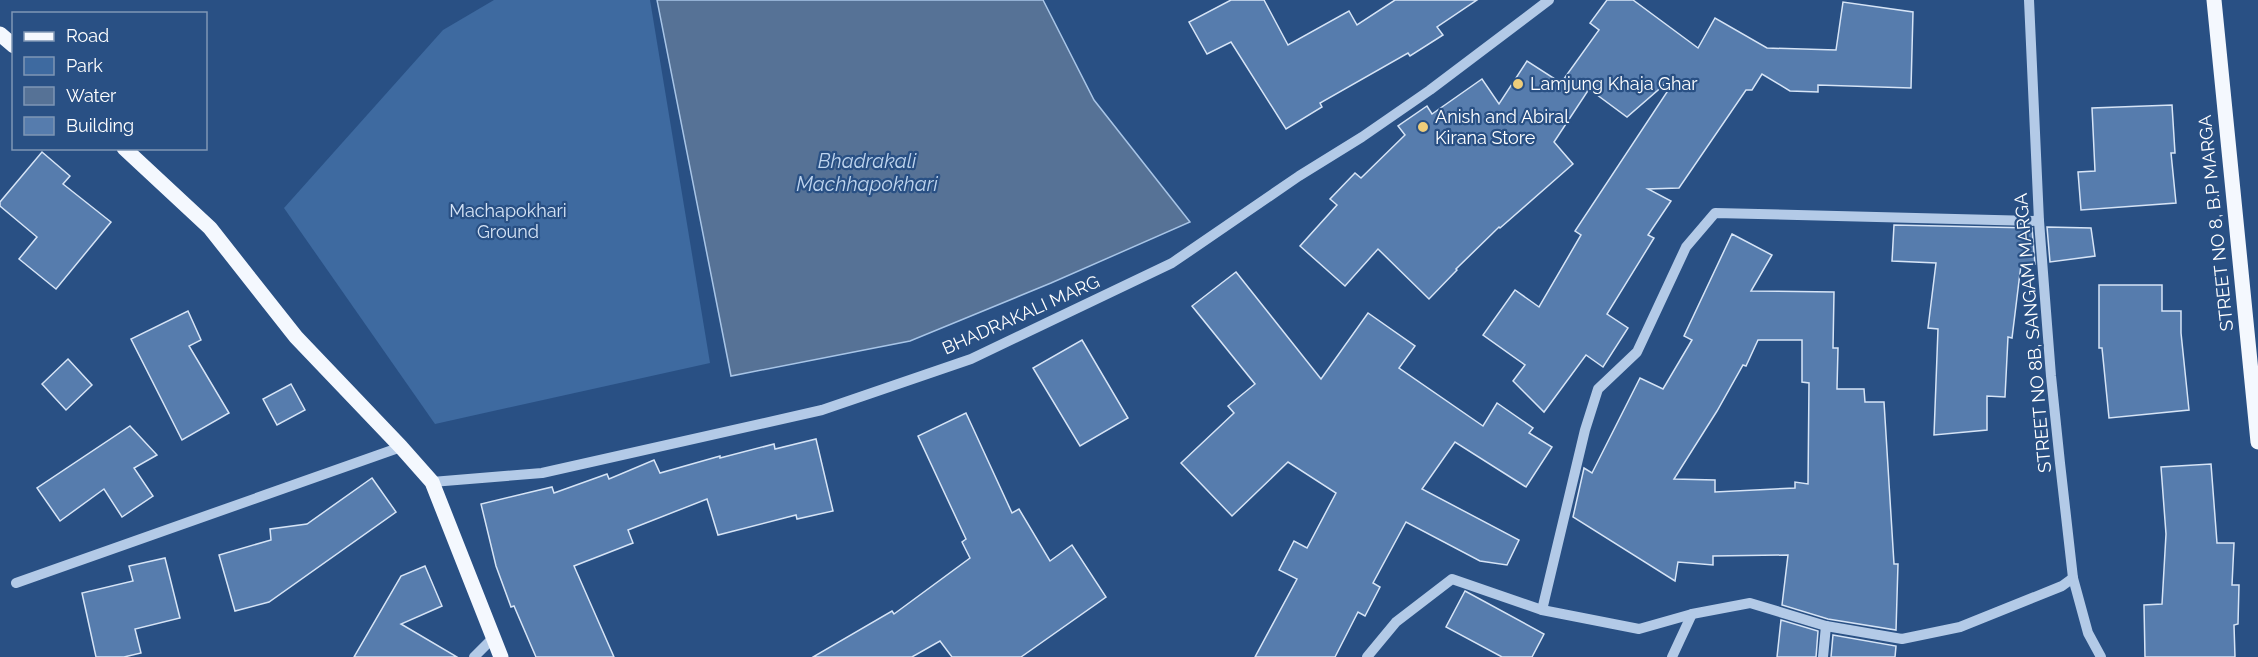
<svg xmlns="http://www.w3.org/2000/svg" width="2258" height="657" viewBox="0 0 2258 657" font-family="Raleway,sans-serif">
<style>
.green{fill:#3e6aa0}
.water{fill:#567296;stroke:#a8c5e7;stroke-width:1.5}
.building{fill:#567cad;stroke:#d6e4f6;stroke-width:1.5;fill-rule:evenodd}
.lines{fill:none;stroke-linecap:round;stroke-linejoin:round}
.minor{stroke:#b3cae7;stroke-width:10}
.major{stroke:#f4f8fe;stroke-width:15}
.poi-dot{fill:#eecd7a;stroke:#295084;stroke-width:2}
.labels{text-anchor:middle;stroke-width:4.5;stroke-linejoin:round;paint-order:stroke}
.poi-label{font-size:18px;fill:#fff;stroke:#295084;text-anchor:start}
.park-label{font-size:18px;fill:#d6e4f6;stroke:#295084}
.street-label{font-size:18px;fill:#fff;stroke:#295084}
.water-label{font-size:20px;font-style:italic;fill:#bed4ee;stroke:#295084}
</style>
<rect width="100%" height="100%" fill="#295084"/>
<!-- green -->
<path class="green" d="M 494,0 L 650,0 L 710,363 L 435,424 L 284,208 L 443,30 Z"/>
<!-- water -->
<path class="water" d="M 657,0 L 1043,0 L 1094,100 L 1190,222 L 1051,283 L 910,341 L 731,376 Z"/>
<!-- building -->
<g class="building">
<path d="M 1231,0 L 1264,0 L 1288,45 L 1349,11 L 1357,25 L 1395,0 L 1477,0 L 1437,27 L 1443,35 L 1410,56 L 1408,53 L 1320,103 L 1322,107 L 1286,129 L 1231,42 L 1207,54 L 1189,22 Z"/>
<path d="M 1607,0 L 1633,0 L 1698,48 L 1715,18 L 1767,48 L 1836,50 L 1843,2 L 1913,12 L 1911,88 L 1818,85 L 1818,92 L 1790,91 L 1762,74 L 1752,90 L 1746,90 L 1679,188 L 1648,189 L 1671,201 L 1648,235 L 1654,238 L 1607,314 L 1628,328 L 1603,367 L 1586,355 L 1544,412 L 1513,381 L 1525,365 L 1483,335 L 1515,290 L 1539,307 L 1581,235 L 1575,231 L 1675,80 L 1672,78 L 1627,117 L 1589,89 L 1554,142 L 1573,164 L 1500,228 L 1499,227 L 1456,269 L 1457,270 L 1429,299 L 1378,249 L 1345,286 L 1300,246 L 1337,205 L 1330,199 L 1355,173 L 1361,178 L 1405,135 L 1398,126 L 1427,106 L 1432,114 L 1482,79 L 1499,104 L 1527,61 L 1561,83 L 1599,30 L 1590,23 Z"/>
<path d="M 2172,105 L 2175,153 L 2171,153 L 2176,203 L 2081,210 L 2078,172 L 2095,171 L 2092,108 Z"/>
<path d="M 42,152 L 70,176 L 63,184 L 111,222 L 56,289 L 19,259 L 37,237 L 0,206 L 0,202 Z"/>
<path d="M 1894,225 L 2032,228 L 2035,264 L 2021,265 L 2012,338 L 2008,337 L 2005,397 L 1987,396 L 1987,430 L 1934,435 L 1938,329 L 1928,328 L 1936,263 L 1892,261 Z"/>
<path d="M 2047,227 L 2091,228 L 2095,256 L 2050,262 Z"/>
<path d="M 1732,234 L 1772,255 L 1751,291 L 1834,292 L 1833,348 L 1838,348 L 1837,389 L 1864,389 L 1865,402 L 1884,402 L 1894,564 L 1898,564 L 1896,630 L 1828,619 L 1782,605 L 1788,555 L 1713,556 L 1713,565 L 1678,562 L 1675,581 L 1573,517 L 1584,468 L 1592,473 L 1640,378 L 1663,389 L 1692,340 L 1684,336 ZM 1758,340 L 1802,340 L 1802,382 L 1809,383 L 1808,484 L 1795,482 L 1795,488 L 1715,492 L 1715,480 L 1674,479 L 1717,411 L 1743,365 L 1746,366 Z"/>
<path d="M 1236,272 L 1321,379 L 1368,313 L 1415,346 L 1399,368 L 1483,426 L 1497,403 L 1533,428 L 1529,433 L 1552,447 L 1526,487 L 1455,442 L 1422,489 L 1519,540 L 1507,565 L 1480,561 L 1406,522 L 1373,583 L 1380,587 L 1365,616 L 1358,612 L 1335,657 L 1255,657 L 1297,579 L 1279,570 L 1294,541 L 1307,548 L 1336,493 L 1288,462 L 1232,516 L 1181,463 L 1234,413 L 1228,406 L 1255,384 L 1192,306 Z"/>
<path d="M 2099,285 L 2162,285 L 2162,311 L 2181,311 L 2181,333 L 2189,410 L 2109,418 L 2102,348 L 2099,348 Z"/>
<path d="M 188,311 L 201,340 L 189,346 L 229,413 L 182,440 L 131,339 Z"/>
<path d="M 1082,340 L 1128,418 L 1080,446 L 1033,368 Z"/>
<path d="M 68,359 L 92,385 L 66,410 L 42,384 Z"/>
<path d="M 291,384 L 305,410 L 277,425 L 263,399 Z"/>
<path d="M 966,413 L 1012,513 L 1019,509 L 1050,561 L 1072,545 L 1106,597 L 1021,657 L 952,657 L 940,641 L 912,657 L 813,657 L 892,611 L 894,614 L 970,558 L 962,542 L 966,539 L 918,436 Z"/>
<path d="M 130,426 L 157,455 L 134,468 L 153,496 L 122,517 L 104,489 L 60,521 L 37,488 Z"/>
<path d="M 816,439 L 833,511 L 797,519 L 796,515 L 718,535 L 707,499 L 628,530 L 633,543 L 574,566 L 614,657 L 536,657 L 514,606 L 511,607 L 496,566 L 481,504 L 552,487 L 554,493 L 607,474 L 609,479 L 654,460 L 660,473 L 720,456 L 720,458 L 774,444 L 775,449 Z"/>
<path d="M 2211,464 L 2217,543 L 2234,543 L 2232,585 L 2239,585 L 2238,624 L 2234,625 L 2235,657 L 2145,657 L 2144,605 L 2162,604 L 2166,534 L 2161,467 Z"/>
<path d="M 372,478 L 396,512 L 269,602 L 235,611 L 219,555 L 271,540 L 270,529 L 307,524 Z"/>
<path d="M 165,558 L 180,618 L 135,629 L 141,653 L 124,657 L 96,657 L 82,593 L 133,581 L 129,566 Z"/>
<path d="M 425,566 L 442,606 L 401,624 L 457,657 L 354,657 L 401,576 Z"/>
<path d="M 1465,591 L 1544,634 L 1532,657 L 1502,657 L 1446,627 Z"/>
<path d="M 1781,620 L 1818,631 L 1816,657 L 1777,657 Z"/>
<path d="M 1833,635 L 1896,646 L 1895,657 L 1831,657 Z"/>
</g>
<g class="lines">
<!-- minor -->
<g class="minor">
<path d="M 2029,0 L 2039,221 L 2051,376 L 2060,463 L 2073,578 L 2088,633 L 2101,657"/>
<path d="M 432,482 L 542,473 L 822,410 L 971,359 L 1172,263 L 1299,176 L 1362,137 L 1430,90 L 1549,0"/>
<path d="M 16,583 L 401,447"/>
<path d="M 1542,610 L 1585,430 L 1598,389 L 1637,352 L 1686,247 L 1715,213 L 2039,221"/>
<path d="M 474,657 L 493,638"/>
<path d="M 1367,657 L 1396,622 L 1452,579 L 1542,610 L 1639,629 L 1692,614 L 1750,603 L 1826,626 L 1902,639 L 1960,627 L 2062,586 L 2073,578"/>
<path d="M 1672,657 L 1692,614"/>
<path d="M 1823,657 L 1826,626"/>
</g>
<!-- major -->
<g class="major">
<path d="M 2214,0 L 2258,442"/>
<path d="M 0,34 L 14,46"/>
<path d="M 124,148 L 210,228 L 296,337 L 401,447 L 432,482 L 501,657"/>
</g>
</g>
<!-- markers -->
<g class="poi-dot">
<circle cx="1518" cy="84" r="6"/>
<circle cx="1423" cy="127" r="6"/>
</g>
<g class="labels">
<!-- poi labels -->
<g class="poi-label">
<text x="1530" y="90">Lamjung Khaja Ghar</text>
<text x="1435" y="123">Anish and Abiral<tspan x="1435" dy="21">Kirana Store</tspan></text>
</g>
<!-- park labels -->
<g class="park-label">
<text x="508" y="217">Machapokhari<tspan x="508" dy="21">Ground</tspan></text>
</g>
<!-- street labels -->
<g class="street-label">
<text transform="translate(2216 223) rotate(-96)" y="6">STREET NO 8, B.P MARGA</text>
<text transform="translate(1021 315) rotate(-24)" y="6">BHADRAKALI MARG</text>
<text transform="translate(2033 333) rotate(-95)" y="6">STREET NO 8B, SANGAM MARGA</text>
</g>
<!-- water labels -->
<g class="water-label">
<text x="867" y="168">Bhadrakali<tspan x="867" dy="23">Machhapokhari</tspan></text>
</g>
</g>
<!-- legend -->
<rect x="12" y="12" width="195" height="138" fill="#295084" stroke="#7f96b5" stroke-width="1.5"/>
<rect x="24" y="32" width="30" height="9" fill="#f4f8fe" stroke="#7f96b5" stroke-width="1.5"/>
<text x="66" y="42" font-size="18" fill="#ffffff">Road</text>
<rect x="24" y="57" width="30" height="18" fill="#3e6aa0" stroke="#7f96b5" stroke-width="1.5"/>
<text x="66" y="72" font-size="18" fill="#ffffff">Park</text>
<rect x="24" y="87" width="30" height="18" fill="#567296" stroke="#7f96b5" stroke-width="1.5"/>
<text x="66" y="102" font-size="18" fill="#ffffff">Water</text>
<rect x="24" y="117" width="30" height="18" fill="#567cad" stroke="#7f96b5" stroke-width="1.5"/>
<text x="66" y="132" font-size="18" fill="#ffffff">Building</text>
</svg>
